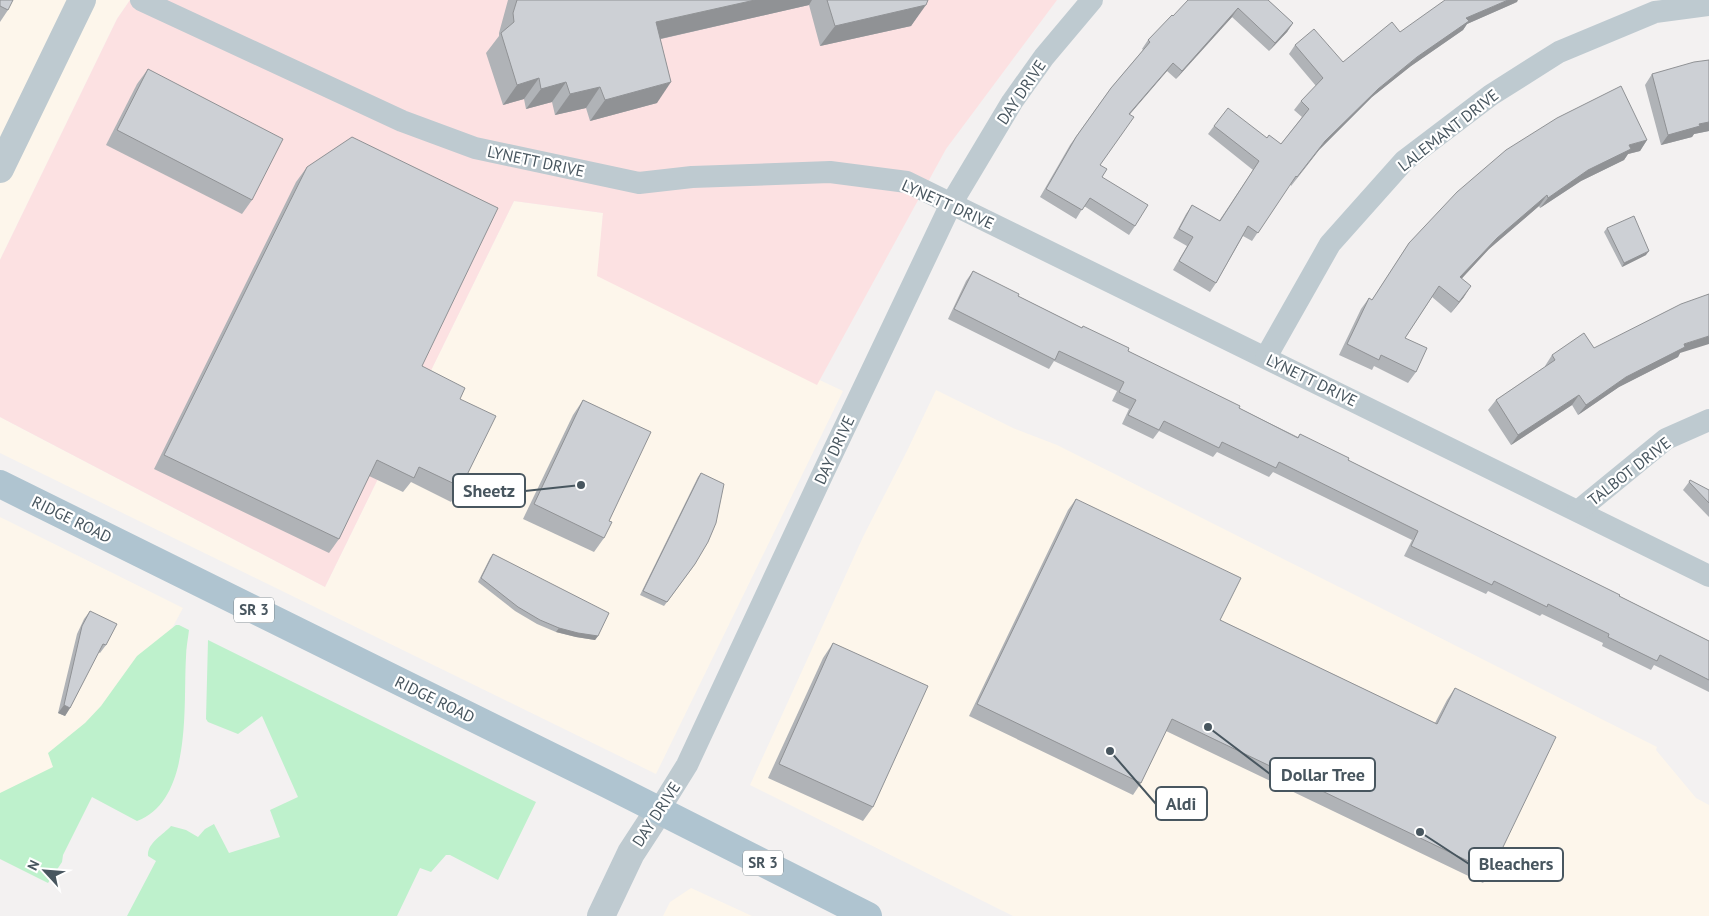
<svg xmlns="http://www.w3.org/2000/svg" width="1709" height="916" viewBox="0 0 1709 916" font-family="'PT Sans',sans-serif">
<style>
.commercial{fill:#fdf6eb}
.medical{fill:#fce1e2}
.green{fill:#bef1cc}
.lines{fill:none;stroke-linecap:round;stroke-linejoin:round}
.minor{stroke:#becad0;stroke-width:22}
.tertiary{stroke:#becad0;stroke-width:28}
.primary{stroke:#afc4d0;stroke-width:28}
.wall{fill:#b0b3b7}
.shaded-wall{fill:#909295}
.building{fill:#cdd0d5;stroke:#909295}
.labels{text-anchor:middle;stroke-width:4.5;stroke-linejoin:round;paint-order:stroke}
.shield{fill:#fff;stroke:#7f898f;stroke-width:1}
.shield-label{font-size:15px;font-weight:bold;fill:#48565f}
.street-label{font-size:16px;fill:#48565f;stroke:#fff}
.leader{fill:none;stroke:#48565f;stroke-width:2}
.callout-dot{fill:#48565f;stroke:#fff;stroke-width:2}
.callout{fill:#fff;stroke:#48565f;stroke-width:2}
.callout-label{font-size:18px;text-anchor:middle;font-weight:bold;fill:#48565f}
</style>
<rect width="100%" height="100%" fill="#f3f1f1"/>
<!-- commercial -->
<g class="commercial">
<path d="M 0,0 L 130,0 L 117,19 L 0,260 Z"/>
<path d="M 514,201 L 603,213 L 598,276 L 843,391 L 656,774 L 0,453 L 0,417 L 325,587 Z"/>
<path d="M 936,390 L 1013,428 L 1057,445 L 1657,747 L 1656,750 L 1696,798 L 1709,805 L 1709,916 L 1013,916 L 750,785 L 863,537 L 907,451 Z"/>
<path d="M 0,517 L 183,608 L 106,752 L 42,802 L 0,802 Z"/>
<path d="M 691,888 L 752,916 L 663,916 L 670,902 Z"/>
</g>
<!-- medical -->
<path class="medical" d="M 130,0 L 1057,0 L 946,149 L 817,385 L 597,276 L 603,213 L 514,201 L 325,587 L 0,417 L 0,260 L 117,19 Z"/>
<!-- green -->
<g class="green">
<path d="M 176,625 L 179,625 L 189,630 C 188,639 186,648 186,657 C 183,705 193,800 137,821 L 92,797 L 63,855 L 62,862 L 48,883 L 0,859 L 0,793 L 53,767 L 48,753 L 85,723 L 101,706 L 137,656 Z"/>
<path d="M 208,640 L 536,802 L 498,880 L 450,855 L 446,855 L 431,872 L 420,868 L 397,916 L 127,916 L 156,861 L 148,856 C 147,843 163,835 171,826 L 186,830 L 198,837 L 205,829 L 214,824 L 229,853 L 280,837 L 270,810 L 298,797 L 262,716 L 238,734 L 208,722 L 206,719 Z"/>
</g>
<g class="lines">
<!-- minor -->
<g class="minor">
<path d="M 141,0 L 402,121 L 475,148 L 639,183 L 692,177 L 830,172 L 907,182 L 1709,576"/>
<path d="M 1266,357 L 1330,244 L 1404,161 L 1491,95 L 1559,52 L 1655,12 L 1709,5"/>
<path d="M 1578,511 L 1666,439 L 1709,420"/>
<path d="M 659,810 L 687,765 L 825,469 L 951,204 L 1012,102 L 1044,57 L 1092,0"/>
</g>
<!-- tertiary -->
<g class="tertiary">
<path d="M 0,169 L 82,0"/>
<path d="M 601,916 L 631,853 L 659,810"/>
</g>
<!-- primary -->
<path class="primary" d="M 0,484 L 607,784 L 868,916"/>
</g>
<!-- wall -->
<g class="wall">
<path d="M 0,0 L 8,10 L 0,22 Z"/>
<path d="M 508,0 L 928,0 L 911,26 L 820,46 L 809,5 L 661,39 L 657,103 L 590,121 L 586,108 L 555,115 L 552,102 L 526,109 L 524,99 L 503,105 L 486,53 L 499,36 L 499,33 Z"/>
<path d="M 1268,0 L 1293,23 L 1287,32 L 1269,51 L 1232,17 L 1176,79 L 1167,71 L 1130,114 L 1100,165 L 1102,177 L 1135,226 L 1129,235 L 1084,206 L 1076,219 L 1040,197 L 1070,145 L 1111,88 L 1143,50 L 1142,49 L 1148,40 L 1173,16 Z"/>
<path d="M 1517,2 L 1467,24 L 1463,30 L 1411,66 L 1372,97 L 1319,150 L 1291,186 L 1290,184 L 1252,241 L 1243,236 L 1216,283 L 1210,292 L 1173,270 L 1187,246 L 1173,238 L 1186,214 L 1192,205 L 1219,221 L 1253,170 L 1208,134 L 1214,126 L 1267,138 L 1281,144 L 1302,117 L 1294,110 L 1301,101 L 1316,86 L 1289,54 L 1295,45 L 1343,62 L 1400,32 Z"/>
<path d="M 1709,60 L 1709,131 L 1694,134 L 1692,137 L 1661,145 L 1645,85 L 1652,74 Z"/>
<path d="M 148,69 L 252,200 L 242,214 L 106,145 L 137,84 Z"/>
<path d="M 1647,140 L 1640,151 L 1628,154 L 1624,160 L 1581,181 L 1540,208 L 1539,206 L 1489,249 L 1462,278 L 1464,297 L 1451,313 L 1432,297 L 1405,338 L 1416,372 L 1408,383 L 1374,366 L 1372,370 L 1339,355 L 1361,309 L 1369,298 L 1372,300 L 1409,243 Z"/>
<path d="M 307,167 L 422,366 L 460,399 L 461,487 L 451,502 L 411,482 L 403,492 L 369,476 L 339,539 L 329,553 L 154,469 L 296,182 Z"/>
<path d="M 1607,228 L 1646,255 L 1622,267 L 1604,232 Z"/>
<path d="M 973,271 L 1018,296 L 1128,351 L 1239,408 L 1298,437 L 1300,434 L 1348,460 L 1709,641 L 1709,692 L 1654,665 L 1651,670 L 1602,646 L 1603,643 L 1542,614 L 1540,616 L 1488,591 L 1486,594 L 1404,556 L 1412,540 L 1273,472 L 1269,477 L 1217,452 L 1213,457 L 1159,431 L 1153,439 L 1122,424 L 1129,409 L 1112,401 L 1117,391 L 1054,361 L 1049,369 L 948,319 L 966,281 Z"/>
<path d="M 1594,348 L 1680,353 L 1678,357 L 1619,387 L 1578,415 L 1572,405 L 1511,445 L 1488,410 L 1496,400 L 1545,367 L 1545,366 L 1552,355 Z"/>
<path d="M 583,400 L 604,538 L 594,552 L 523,519 L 573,415 Z"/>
<path d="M 701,473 L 695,564 L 664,606 L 640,595 L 698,477 Z"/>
<path d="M 1689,482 L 1709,490 L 1709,517 L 1683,490 Z"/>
<path d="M 1076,499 L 1220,620 L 1435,723 L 1447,700 L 1455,688 L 1491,872 L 1483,883 L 1166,731 L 1141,783 L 1133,795 L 969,716 L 1068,510 Z"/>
<path d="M 493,554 L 598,636 L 595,640 L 576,637 L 556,632 L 537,624 L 515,611 L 478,582 L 490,558 Z"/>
<path d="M 90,611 L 106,645 L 100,653 L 98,652 L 70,708 L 65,716 L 58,713 L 77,634 L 84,619 Z"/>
<path d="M 833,643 L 873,807 L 863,821 L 768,778 L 823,658 Z"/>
</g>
<!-- shaded-wall -->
<g class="shaded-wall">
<path d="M 755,0 L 812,0 L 809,5 L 642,43 L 656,22 Z"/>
<path d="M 1508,0 L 1518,0 L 1517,2 L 1467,24 L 1463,30 L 1411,66 L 1372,97 L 1319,150 L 1291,186 L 1325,141 L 1378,89 L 1466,18 Z"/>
<path d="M 926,5 L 911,26 L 820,46 L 835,26 Z"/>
<path d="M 1238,8 L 1232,17 L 1176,79 L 1182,71 Z"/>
<path d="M 1293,23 L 1287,32 L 1269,51 L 1275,43 Z"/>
<path d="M 1173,63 L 1167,71 L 1123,122 L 1129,114 Z"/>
<path d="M 539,78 L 524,99 L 503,105 L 517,85 Z"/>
<path d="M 566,82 L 552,102 L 526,109 L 541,89 Z"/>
<path d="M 671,82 L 657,103 L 590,121 L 605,100 Z"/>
<path d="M 600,87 L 586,108 L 555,115 L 570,94 Z"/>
<path d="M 1709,122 L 1709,131 L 1694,134 L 1692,137 L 1661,145 L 1668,135 L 1699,124 Z"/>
<path d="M 1647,140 L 1640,151 L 1628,154 L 1624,160 L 1581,181 L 1540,208 L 1548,198 L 1588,170 L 1629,145 Z"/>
<path d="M 1547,195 L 1539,206 L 1489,249 L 1453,288 L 1460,277 L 1497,238 Z"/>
<path d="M 1649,251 L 1646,255 L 1622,267 L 1624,263 Z"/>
<path d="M 1471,286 L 1464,297 L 1451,313 L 1459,302 Z"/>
<path d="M 1709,336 L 1709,344 L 1680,353 L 1678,357 L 1619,387 L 1578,415 L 1586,405 L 1626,377 L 1684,344 Z"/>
<path d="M 1579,395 L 1572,405 L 1511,445 L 1518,435 Z"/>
<path d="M 559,628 L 598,636 L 595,640 L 576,637 L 556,632 Z"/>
<path d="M 64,705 L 70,708 L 65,716 L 58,713 Z"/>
</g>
<!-- building -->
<g class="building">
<path d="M 0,0 L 13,0 L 8,10 L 0,6 Z"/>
<path d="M 517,0 L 755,0 L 656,22 L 671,82 L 605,100 L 600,87 L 570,94 L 566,82 L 541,89 L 539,78 L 517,85 L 501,33 L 514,22 L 513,13 Z"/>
<path d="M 827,0 L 928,0 L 926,5 L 835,26 Z"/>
<path d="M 1188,0 L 1268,0 L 1293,23 L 1275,43 L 1238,8 L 1182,71 L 1173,63 L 1129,114 L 1134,117 L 1100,165 L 1107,169 L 1102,177 L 1148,205 L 1135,226 L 1090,198 L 1082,210 L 1046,189 L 1076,137 L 1111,88 L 1150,42 L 1148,40 L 1172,15 L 1173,16 Z"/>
<path d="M 1445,0 L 1508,0 L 1466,18 L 1469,21 L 1417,57 L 1378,89 L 1325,141 L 1297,177 L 1296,176 L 1258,233 L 1248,226 L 1216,283 L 1179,261 L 1193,237 L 1179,229 L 1192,205 L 1220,221 L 1259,161 L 1214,126 L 1228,108 L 1267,138 L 1269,135 L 1281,144 L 1309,109 L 1301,101 L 1323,78 L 1295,45 L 1314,29 L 1343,62 L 1392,22 L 1400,32 Z"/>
<path d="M 1709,60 L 1709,122 L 1699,124 L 1700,126 L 1668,135 L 1652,74 L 1694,62 Z"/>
<path d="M 148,69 L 283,139 L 252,200 L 117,130 Z"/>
<path d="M 1621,86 L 1647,140 L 1629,145 L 1631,149 L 1588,170 L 1548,198 L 1547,195 L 1497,238 L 1460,277 L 1471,286 L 1459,302 L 1439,286 L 1405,338 L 1427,348 L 1416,372 L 1381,355 L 1379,360 L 1347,344 L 1369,298 L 1372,300 L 1409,243 L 1457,192 L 1506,150 L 1557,118 Z"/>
<path d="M 352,137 L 498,208 L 422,366 L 465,388 L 460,399 L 496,416 L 461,487 L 419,467 L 414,478 L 377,460 L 339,539 L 164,455 L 307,167 Z"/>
<path d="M 1634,216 L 1649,251 L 1624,263 L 1607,228 Z"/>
<path d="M 973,271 L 1019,294 L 1018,296 L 1082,328 L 1083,326 L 1129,348 L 1128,351 L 1240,406 L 1239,408 L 1298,438 L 1300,434 L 1349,458 L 1348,460 L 1458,515 L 1620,595 L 1619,596 L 1709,641 L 1709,680 L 1660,655 L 1657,661 L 1608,637 L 1609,634 L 1548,604 L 1547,607 L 1494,581 L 1492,585 L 1411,546 L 1418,531 L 1279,462 L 1276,468 L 1222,442 L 1219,448 L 1164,421 L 1159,430 L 1128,415 L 1136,400 L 1119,392 L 1124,382 L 1059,351 L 1055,360 L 954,309 Z"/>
<path d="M 1709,294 L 1709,336 L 1684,344 L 1685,347 L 1626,377 L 1586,405 L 1579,395 L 1518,435 L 1496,400 L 1555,360 L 1552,355 L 1584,333 L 1594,348 L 1681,304 Z"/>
<path d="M 583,400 L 651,432 L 609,521 L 612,522 L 604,538 L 534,504 Z"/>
<path d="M 701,473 L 724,484 L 716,523 L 708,542 L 695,564 L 667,602 L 643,591 Z"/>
<path d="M 1690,480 L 1709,490 L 1709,503 L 1689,482 Z"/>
<path d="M 1076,499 L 1241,578 L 1220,620 L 1437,724 L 1455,688 L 1556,737 L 1491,872 L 1172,719 L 1141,783 L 977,704 Z"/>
<path d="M 493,554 L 609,613 L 598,636 L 578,633 L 559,628 L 540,620 L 518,607 L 481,578 Z"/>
<path d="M 90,611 L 117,624 L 106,645 L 103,644 L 70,708 L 64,705 L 82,626 Z"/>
<path d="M 833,643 L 928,686 L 873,807 L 779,764 Z"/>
</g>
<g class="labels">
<!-- shield labels -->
<g class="shield">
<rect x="234" y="597.5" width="40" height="25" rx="4"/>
<rect x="743" y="850.5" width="40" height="25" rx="4"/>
</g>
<g class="shield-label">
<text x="254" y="615">SR 3</text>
<text x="763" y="868">SR 3</text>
</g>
<!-- street labels -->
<g class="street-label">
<text transform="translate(1021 92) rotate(-56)" y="6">DAY DRIVE</text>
<text transform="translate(1448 130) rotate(-38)" y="6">LALEMANT DRIVE</text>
<text transform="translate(536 161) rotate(12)" y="6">LYNETT DRIVE</text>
<text transform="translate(948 204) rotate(24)" y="6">LYNETT DRIVE</text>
<text transform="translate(1312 380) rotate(26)" y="6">LYNETT DRIVE</text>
<text transform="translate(834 450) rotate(-65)" y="6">DAY DRIVE</text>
<text transform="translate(1629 471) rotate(-38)" y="6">TALBOT DRIVE</text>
<text transform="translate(72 519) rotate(26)" y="6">RIDGE ROAD</text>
<text transform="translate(435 699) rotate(26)" y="6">RIDGE ROAD</text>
<text transform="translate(656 814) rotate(-57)" y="6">DAY DRIVE</text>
</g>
</g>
<!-- callouts -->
<path class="leader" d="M581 485L525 491M1208 727L1270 774M1110 751L1156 804M1420 832L1469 864"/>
<g class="callout-dot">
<circle cx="581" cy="485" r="5"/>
<circle cx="1208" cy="727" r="5"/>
<circle cx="1110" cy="751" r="5"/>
<circle cx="1420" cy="832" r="5"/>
</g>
<g class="callout">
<rect x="453" y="474" width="72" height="33" rx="5"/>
<rect x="1270" y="758" width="105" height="33" rx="5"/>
<rect x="1156" y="787" width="51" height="33" rx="5"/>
<rect x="1469" y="848" width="94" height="33" rx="5"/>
</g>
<g class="callout-label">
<text x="489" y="497">Sheetz</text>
<text x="1323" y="781">Dollar Tree</text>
<text x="1181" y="810">Aldi</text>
<text x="1516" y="870">Bleachers</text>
</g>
<!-- north arrow -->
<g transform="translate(45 871) rotate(296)" stroke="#ffffff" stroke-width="4" paint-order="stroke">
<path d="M0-4L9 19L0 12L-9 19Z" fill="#48565f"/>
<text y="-8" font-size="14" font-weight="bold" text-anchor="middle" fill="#48565f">N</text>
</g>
</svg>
